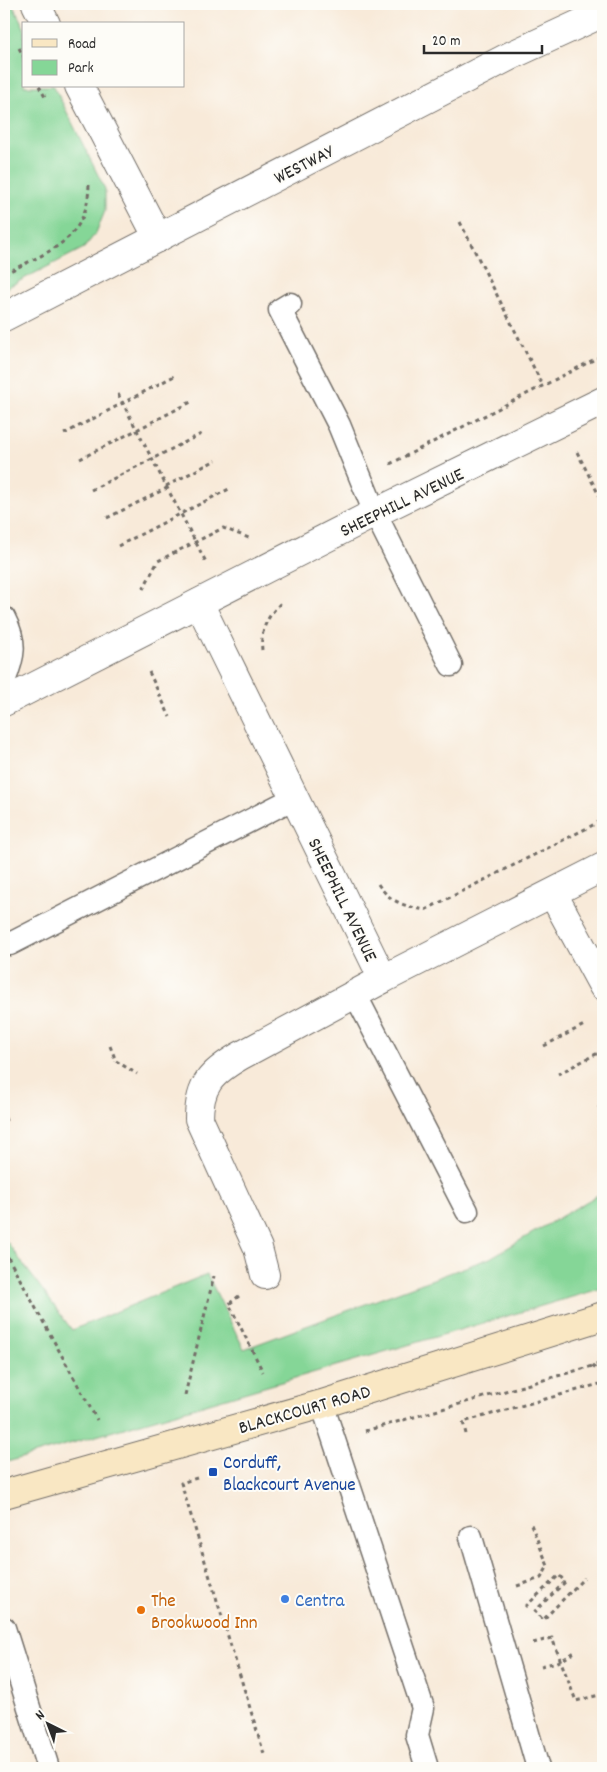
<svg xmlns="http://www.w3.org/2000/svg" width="607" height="1772" viewBox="0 0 607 1772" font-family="Dekko,sans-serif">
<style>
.green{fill:#85d697;stroke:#588061}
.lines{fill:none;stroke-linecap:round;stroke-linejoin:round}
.lane-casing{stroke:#736e68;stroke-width:25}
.street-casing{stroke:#736e68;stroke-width:30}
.secondary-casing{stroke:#736e68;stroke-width:30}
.path{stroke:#736e68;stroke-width:3;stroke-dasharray:4 4;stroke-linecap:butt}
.lane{stroke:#fff;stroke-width:22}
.street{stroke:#fff;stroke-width:28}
.secondary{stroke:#f9e7c3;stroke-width:28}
.transit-dot{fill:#1a4fb4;stroke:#fdfcf7;stroke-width:2}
.shop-dot{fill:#3f7fe0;stroke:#fdfcf7;stroke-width:2}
.food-dot{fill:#e8710a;stroke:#fdfcf7;stroke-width:2}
.labels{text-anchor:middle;stroke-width:4;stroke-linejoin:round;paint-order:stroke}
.street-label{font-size:19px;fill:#2b2b2b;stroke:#fdfcf7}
.transit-label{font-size:19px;fill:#164399;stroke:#fdfcf7;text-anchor:start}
.food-label{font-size:19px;fill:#c56008;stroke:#fdfcf7;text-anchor:start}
.shop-label{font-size:19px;fill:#366cbe;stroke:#fdfcf7;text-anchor:start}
</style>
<rect width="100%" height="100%" fill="#fdfcf7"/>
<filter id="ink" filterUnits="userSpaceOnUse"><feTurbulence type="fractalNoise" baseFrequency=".02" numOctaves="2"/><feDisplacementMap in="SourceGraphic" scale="10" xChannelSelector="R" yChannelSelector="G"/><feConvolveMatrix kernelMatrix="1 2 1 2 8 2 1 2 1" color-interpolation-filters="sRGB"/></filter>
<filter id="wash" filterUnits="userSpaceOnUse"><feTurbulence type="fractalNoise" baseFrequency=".0096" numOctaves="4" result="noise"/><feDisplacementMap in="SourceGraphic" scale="20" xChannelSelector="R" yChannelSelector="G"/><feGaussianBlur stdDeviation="1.12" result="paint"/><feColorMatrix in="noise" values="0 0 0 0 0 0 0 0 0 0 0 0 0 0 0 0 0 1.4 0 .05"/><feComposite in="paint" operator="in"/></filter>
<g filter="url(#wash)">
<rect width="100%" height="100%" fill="#f8ead9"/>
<!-- green -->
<g class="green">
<path d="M 4,4 L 12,4 L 24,27 L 24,86 L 54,86 L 105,189 L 105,211 L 96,233 L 84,248 L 4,289 Z"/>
<path d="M 603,1192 L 603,1288 L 4,1463 L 4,1238 L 72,1330 L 207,1274 L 244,1349 L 490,1258 Z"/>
</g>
</g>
<g filter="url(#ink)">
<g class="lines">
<defs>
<g id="lane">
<path d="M 290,304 L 280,310 L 339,425 L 375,513 L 451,665"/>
<path d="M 4,618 C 17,643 14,656 4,681"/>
<path d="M 10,944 L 294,798"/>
<path d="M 355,994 L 467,1211"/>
<path d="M 322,1404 L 423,1708 L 417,1735 L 427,1768"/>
<path d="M 471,1537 L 538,1768"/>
<path d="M 4,1628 L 48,1768"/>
</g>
<g id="street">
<path d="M 36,4 L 46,24"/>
<path d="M 79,86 L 158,238"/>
<path d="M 4,317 L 512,55 L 603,13"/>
<path d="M 199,603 L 383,979"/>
<path d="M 4,702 L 375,513 L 603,401"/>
<path d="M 553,894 L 603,986"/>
<path d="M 265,1275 L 258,1248 L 199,1119 C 199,1085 211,1073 240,1056 L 383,979 L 603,867"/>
</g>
<path id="secondary" d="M 4,1494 L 322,1404 L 603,1316"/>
</defs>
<!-- lane casing -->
<use href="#lane" class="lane-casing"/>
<!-- street casing -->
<use href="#street" class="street-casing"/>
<!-- secondary casing -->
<use href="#secondary" class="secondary-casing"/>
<!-- path -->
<g class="path">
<path d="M 19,48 L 24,57"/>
<path d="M 39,86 L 45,97"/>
<path d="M 460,222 L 543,386"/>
<path d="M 4,274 C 49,251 89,241 89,182"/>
<path d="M 118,394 L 206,562"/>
<path d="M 64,434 L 176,375"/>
<path d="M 577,452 L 603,503"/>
<path d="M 80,459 L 191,402"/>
<path d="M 390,464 L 603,355"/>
<path d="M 166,486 L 216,460"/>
<path d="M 91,490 L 205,432"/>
<path d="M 107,518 L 167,488"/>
<path d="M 118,546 L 229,489"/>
<path d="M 143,589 L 158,561 L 223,528 L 249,538"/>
<path d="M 262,650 C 260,629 268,615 283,601"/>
<path d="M 149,672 L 170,717"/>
<path d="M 378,884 C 390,902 404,906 425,910 L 603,820"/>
<path d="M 110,1046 L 116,1061 L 137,1074"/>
<path d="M 544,1046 L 584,1025"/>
<path d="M 558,1074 L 598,1053"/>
<path d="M 598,1108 L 603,1105"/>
<path d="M 4,1120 L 7,1119"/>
<path d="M 4,1250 L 97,1420"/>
<path d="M 239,1296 L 229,1304 L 263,1372"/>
<path d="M 592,1366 L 603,1374"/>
<path d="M 185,1395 L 214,1276"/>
<path d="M 365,1431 L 603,1363"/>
<path d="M 466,1434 L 463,1422 L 603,1383"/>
<path d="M 197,1478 L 181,1483 L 265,1757"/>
<path d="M 517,1586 L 541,1578 L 548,1566 L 530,1522"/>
<path d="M 525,1607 L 559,1575 L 565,1582 L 535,1611 L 543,1620 L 584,1578"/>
<path d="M 533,1643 L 552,1638 L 576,1701 L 603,1694"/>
<path d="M 541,1666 L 561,1661 L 576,1651"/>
</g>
<!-- lane -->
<use href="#lane" class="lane"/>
<!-- street -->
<use href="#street" class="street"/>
<!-- secondary -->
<use href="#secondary" class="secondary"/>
</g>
</g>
<!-- markers -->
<rect class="transit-dot" x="208" y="1467" width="10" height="10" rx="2.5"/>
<circle class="shop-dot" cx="285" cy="1599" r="5"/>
<circle class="food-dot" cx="141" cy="1610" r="5"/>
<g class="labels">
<!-- street labels -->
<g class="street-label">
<text transform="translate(303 163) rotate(-27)" y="7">WESTWAY</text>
<text transform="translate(401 501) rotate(-26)" y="7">SHEEPHILL AVENUE</text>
<text transform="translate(344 899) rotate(64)" y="7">SHEEPHILL AVENUE</text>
<text transform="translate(304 1408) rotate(-16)" y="7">BLACKCOURT ROAD</text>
</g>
<!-- transit labels -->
<g class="transit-label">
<text x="223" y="1468">Corduff,<tspan x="223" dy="22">Blackcourt Avenue</tspan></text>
</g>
<!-- food labels -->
<g class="food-label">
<text x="151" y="1606">The<tspan x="151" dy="22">Brookwood Inn</tspan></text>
</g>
<!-- shop labels -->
<g class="shop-label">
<text x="295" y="1606">Centra</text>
</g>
</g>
<!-- margin -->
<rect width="607" height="1772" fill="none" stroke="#fdfcf7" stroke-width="20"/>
<!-- legend -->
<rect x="22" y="22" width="162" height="65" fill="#fdfcf7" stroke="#a9a8a5"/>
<rect x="32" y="39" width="25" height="8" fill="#f9e7c3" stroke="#a9a8a5"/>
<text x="68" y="48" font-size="15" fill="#2b2b2b">Road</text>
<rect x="32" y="60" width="25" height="15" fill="#85d697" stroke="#a9a8a5"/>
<text x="68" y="72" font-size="15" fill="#2b2b2b">Park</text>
<!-- north arrow -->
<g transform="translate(48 1724) rotate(318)" stroke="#fdfcf7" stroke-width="4" paint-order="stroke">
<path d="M0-4L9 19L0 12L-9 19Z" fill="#2b2b2b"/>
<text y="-8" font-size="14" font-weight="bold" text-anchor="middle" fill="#2b2b2b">N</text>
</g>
<!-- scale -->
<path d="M424 45v8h118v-8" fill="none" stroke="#2b2b2b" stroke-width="2.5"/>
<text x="432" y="45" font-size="15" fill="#2b2b2b" stroke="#fdfcf7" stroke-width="4" paint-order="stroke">20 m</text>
</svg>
